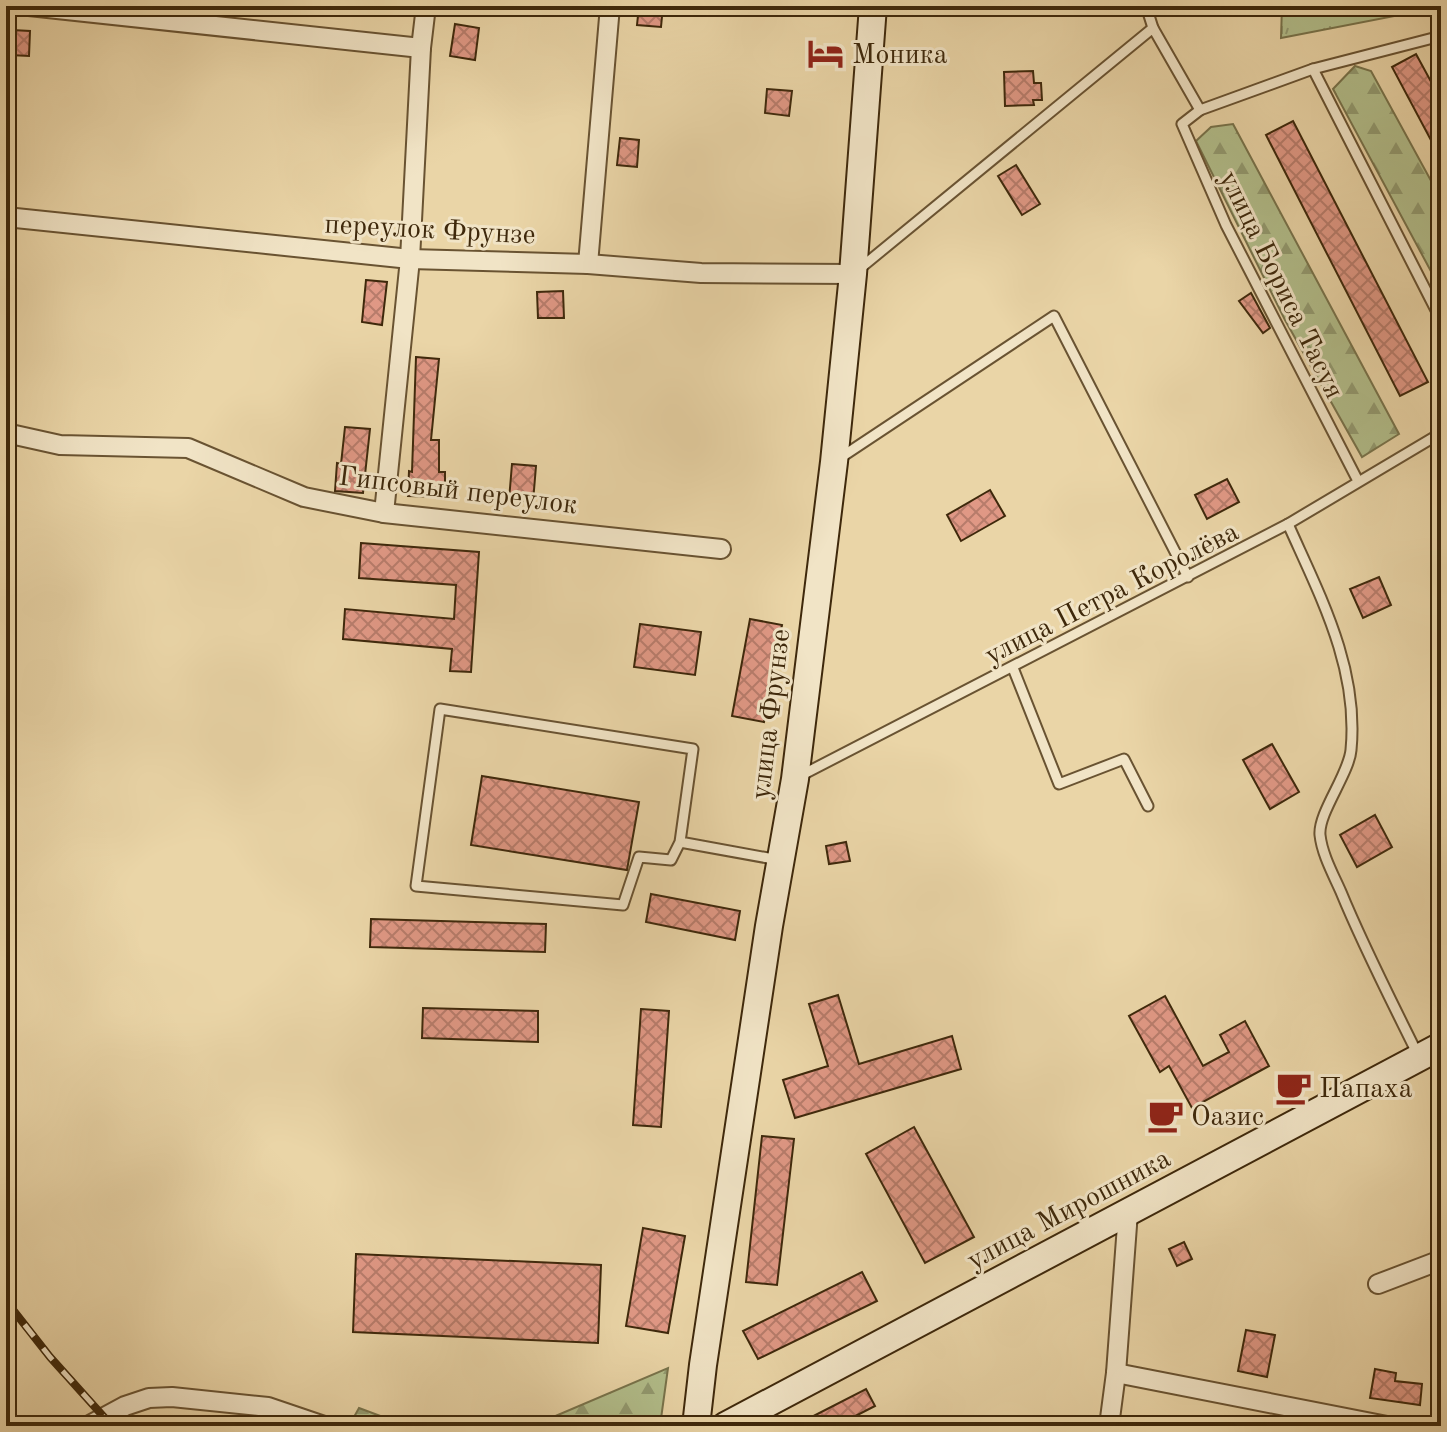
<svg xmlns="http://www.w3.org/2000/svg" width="1447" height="1432" viewBox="0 0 1447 1432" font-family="'Old Standard TT',serif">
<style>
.grass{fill:url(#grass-tufts);stroke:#78734b;stroke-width:2}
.forest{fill:url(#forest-firs);stroke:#78734b;stroke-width:2}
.building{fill:url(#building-cross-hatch);stroke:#3e280b;stroke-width:2}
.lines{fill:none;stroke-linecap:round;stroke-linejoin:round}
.service-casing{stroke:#695332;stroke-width:13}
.minor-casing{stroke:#695332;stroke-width:22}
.secondary-casing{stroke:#3e280b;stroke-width:30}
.service{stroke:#f1e4c6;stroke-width:9}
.minor{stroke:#f1e4c6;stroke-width:18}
.secondary{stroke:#f1e4c6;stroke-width:26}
.rail-casing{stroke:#3e280b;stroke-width:8}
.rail{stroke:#f1e4c6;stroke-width:5;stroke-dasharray:15;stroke-linecap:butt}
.labels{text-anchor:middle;stroke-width:6;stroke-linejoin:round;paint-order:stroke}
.poi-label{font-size:28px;fill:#3e280b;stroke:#f1e4c6;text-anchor:start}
.street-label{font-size:28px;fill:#3e280b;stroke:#f1e4c6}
</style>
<defs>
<pattern id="grass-tufts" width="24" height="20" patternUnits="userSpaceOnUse" patternTransform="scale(2)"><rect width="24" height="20" fill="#b2be8b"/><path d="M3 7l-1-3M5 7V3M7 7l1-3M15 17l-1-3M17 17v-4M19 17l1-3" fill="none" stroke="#929a70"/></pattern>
<pattern id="forest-firs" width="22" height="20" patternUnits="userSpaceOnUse" patternTransform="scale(2)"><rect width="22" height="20" fill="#b2be8b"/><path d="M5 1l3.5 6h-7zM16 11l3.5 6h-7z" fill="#929a70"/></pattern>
<pattern id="building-cross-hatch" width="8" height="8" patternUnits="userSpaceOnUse" patternTransform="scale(2)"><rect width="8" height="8" fill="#e09885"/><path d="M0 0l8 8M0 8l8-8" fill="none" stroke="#b77c6b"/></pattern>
</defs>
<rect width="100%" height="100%" fill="#ead5a7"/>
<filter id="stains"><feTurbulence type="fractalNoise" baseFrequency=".0025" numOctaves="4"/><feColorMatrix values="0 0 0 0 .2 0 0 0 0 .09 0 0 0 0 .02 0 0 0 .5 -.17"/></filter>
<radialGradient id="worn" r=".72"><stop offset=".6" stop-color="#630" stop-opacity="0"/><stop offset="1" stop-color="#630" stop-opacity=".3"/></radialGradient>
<!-- grass -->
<path class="grass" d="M 1282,6 L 1441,6 L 1441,7 L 1281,38 Z"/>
<!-- forest -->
<g class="forest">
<path d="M 1355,66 L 1371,71 L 1441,199 L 1441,290 L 1333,89 Z"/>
<path d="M 1233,124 L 1399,434 L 1362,457 L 1285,320 L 1196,141 L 1211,127 Z"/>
<path d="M 668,1368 L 660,1426 L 532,1426 Z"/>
<path d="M 359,1408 L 407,1426 L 349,1426 Z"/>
</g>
<!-- building -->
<g class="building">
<path d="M 639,6 L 663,6 L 661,27 L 637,25 Z"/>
<path d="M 455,24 L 479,28 L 475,60 L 450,56 Z"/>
<path d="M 12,30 L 30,31 L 29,56 L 10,55 Z"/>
<path d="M 1416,54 L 1441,100 L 1441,159 L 1392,67 Z"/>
<path d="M 1033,71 L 1034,83 L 1041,83 L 1042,100 L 1033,100 L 1034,105 L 1005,106 L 1004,72 Z"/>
<path d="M 767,89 L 792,91 L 789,116 L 765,113 Z"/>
<path d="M 1293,121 L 1428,382 L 1400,396 L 1266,135 Z"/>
<path d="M 620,138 L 639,140 L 637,167 L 617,165 Z"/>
<path d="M 1016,165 L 1040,204 L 1022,215 L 998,176 Z"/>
<path d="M 366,280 L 387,282 L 382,325 L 362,322 Z"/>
<path d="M 563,291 L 564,318 L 538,318 L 537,292 Z"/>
<path d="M 1251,293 L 1270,328 L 1263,333 L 1239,301 Z"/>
<path d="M 416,357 L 439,359 L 431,440 L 439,440 L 439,472 L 445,472 L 445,497 L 408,496 L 409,471 L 412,472 Z"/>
<path d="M 345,427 L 370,429 L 363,493 L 335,491 L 337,463 L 341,464 Z"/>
<path d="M 512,464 L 536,466 L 533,502 L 509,500 Z"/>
<path d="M 1227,479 L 1239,502 L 1207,519 L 1195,495 Z"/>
<path d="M 990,490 L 1005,516 L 961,541 L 947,515 Z"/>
<path d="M 361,543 L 479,552 L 471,672 L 450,671 L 452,649 L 343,639 L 345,609 L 454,619 L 456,585 L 359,578 Z"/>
<path d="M 1379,577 L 1391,605 L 1363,618 L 1350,589 Z"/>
<path d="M 750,619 L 782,625 L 764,722 L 732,716 Z"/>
<path d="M 640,624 L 701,632 L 695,675 L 634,667 Z"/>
<path d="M 1272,744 L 1299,792 L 1270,809 L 1243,760 Z"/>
<path d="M 482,776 L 639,802 L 627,870 L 471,845 Z"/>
<path d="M 1375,815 L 1392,847 L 1357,867 L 1340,835 Z"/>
<path d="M 846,842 L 850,861 L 829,864 L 826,846 Z"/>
<path d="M 651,894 L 740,911 L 735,940 L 646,922 Z"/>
<path d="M 371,919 L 546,924 L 545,952 L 370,947 Z"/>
<path d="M 838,995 L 859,1064 L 952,1036 L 961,1069 L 795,1118 L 783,1080 L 828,1066 L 809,1004 Z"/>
<path d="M 1165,996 L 1203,1066 L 1229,1052 L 1220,1035 L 1245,1021 L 1269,1066 L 1192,1108 L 1169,1066 L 1160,1072 L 1129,1016 Z"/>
<path d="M 423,1008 L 538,1011 L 538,1042 L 422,1038 Z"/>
<path d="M 641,1009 L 669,1011 L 661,1127 L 633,1125 Z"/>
<path d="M 914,1127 L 974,1237 L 925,1263 L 866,1154 Z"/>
<path d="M 762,1136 L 794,1139 L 777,1285 L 746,1282 Z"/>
<path d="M 643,1228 L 685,1236 L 668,1333 L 626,1326 Z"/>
<path d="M 1184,1242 L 1192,1259 L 1177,1266 L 1169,1249 Z"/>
<path d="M 356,1254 L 601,1265 L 598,1343 L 353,1332 Z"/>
<path d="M 862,1272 L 877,1301 L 758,1359 L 743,1331 Z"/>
<path d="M 1246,1330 L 1275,1335 L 1267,1377 L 1238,1371 Z"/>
<path d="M 1375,1369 L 1396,1373 L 1395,1381 L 1422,1384 L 1420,1405 L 1370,1398 Z"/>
<path d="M 866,1389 L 875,1406 L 836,1426 L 794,1426 Z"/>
</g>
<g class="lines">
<defs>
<g id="service">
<path d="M 1146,6 L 1153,28"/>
<path d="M 1313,69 L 1441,320"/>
<path d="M 1200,110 L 1182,124 L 1226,225 L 1358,481"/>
<path d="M 858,270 L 1153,28 L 1200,110 L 1313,69 L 1441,36"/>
<path d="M 840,458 L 1054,316 L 1188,577"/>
<path d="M 1288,524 C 1320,596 1359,668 1351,750 C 1349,774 1318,813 1320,835 C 1322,854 1333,874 1341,892 C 1364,948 1392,1002 1419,1057"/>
<path d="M 1013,668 L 1059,784 L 1124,759 L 1148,806"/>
<path d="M 798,777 L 1288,524 L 1441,433"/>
<path d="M 680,842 L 671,860 L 639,857 L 623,905 L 416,886 L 440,709 L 693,749 L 680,842 L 779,860"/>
</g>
<g id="minor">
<path d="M 29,6 L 421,48"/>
<path d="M 6,217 L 410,259 L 588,264 L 701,273 L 853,274"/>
<path d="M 588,264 L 610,6"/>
<path d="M 6,433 L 60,445 L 188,448 L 304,497 L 384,513 L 721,549"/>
<path d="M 384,513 L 410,259 L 421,48 L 426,6"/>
<path d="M 1378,1284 L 1441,1260"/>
<path d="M 1116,1373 L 1387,1426"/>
<path d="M 88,1426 L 125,1406 L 149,1398 L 172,1397 L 268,1407 L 324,1426"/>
<path d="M 1109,1426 L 1116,1373 L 1128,1212"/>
</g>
<g id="secondary">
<path d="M 696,1426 L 703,1365 L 769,926 L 795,779 L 834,462 L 853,274 L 873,6"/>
<path d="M 725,1426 L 1441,1046"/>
</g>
</defs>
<!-- service casing -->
<use href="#service" class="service-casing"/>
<!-- minor casing -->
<use href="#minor" class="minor-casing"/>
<!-- secondary casing -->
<use href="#secondary" class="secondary-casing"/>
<!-- service -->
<use href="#service" class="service"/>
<!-- minor -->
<use href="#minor" class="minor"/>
<!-- secondary -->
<use href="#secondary" class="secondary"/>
<defs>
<path id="rail" d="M 6,1301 L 50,1357 L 112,1426"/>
</defs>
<!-- rail casing -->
<use href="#rail" class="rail-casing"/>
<!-- rail -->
<use href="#rail" class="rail"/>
</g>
<!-- icons -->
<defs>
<symbol id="hotel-bare" viewBox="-9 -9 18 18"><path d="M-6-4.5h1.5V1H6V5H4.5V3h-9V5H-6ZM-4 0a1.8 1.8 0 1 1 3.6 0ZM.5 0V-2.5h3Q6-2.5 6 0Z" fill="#8f2418" stroke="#f1e4c6" stroke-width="2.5" paint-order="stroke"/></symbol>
<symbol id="cafe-bare" viewBox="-9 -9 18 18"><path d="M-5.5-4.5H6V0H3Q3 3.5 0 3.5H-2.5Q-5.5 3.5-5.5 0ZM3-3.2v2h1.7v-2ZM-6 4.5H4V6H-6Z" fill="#8f2418" stroke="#f1e4c6" stroke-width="2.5" paint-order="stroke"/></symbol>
</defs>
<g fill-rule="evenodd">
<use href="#hotel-bare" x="800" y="28" width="51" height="51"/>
<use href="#cafe-bare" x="1268" y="1062" width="51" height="51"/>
<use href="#cafe-bare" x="1140" y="1090" width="51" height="51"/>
</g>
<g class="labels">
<!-- poi labels -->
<g class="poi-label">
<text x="852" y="63">Моника</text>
<text x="1319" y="1097">Папаха</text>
<text x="1191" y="1125">Оазис</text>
</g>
<!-- street labels -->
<g class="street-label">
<text transform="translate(430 228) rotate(3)" y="10">переулок Фрунзе</text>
<text transform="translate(1283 284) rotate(64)" y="10">улица Бориса Тасуя</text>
<text transform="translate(458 489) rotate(7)" y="10">Гипсовый переулок</text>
<text transform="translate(1111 592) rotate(-27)" y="10">улица Петра Королёва</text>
<text transform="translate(769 714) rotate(-83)" y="10">улица Фрунзе</text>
<text transform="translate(1068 1208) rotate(-28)" y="10">улица Мирошника</text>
</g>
</g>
<!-- margin -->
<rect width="1447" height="1432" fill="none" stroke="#ead5a7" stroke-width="32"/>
<rect x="8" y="8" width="1431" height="1416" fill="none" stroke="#3e280b" stroke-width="4"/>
<rect x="16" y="16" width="1415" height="1400" fill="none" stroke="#3e280b" stroke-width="2"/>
<rect width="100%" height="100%" filter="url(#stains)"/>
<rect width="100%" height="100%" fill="url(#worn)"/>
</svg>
